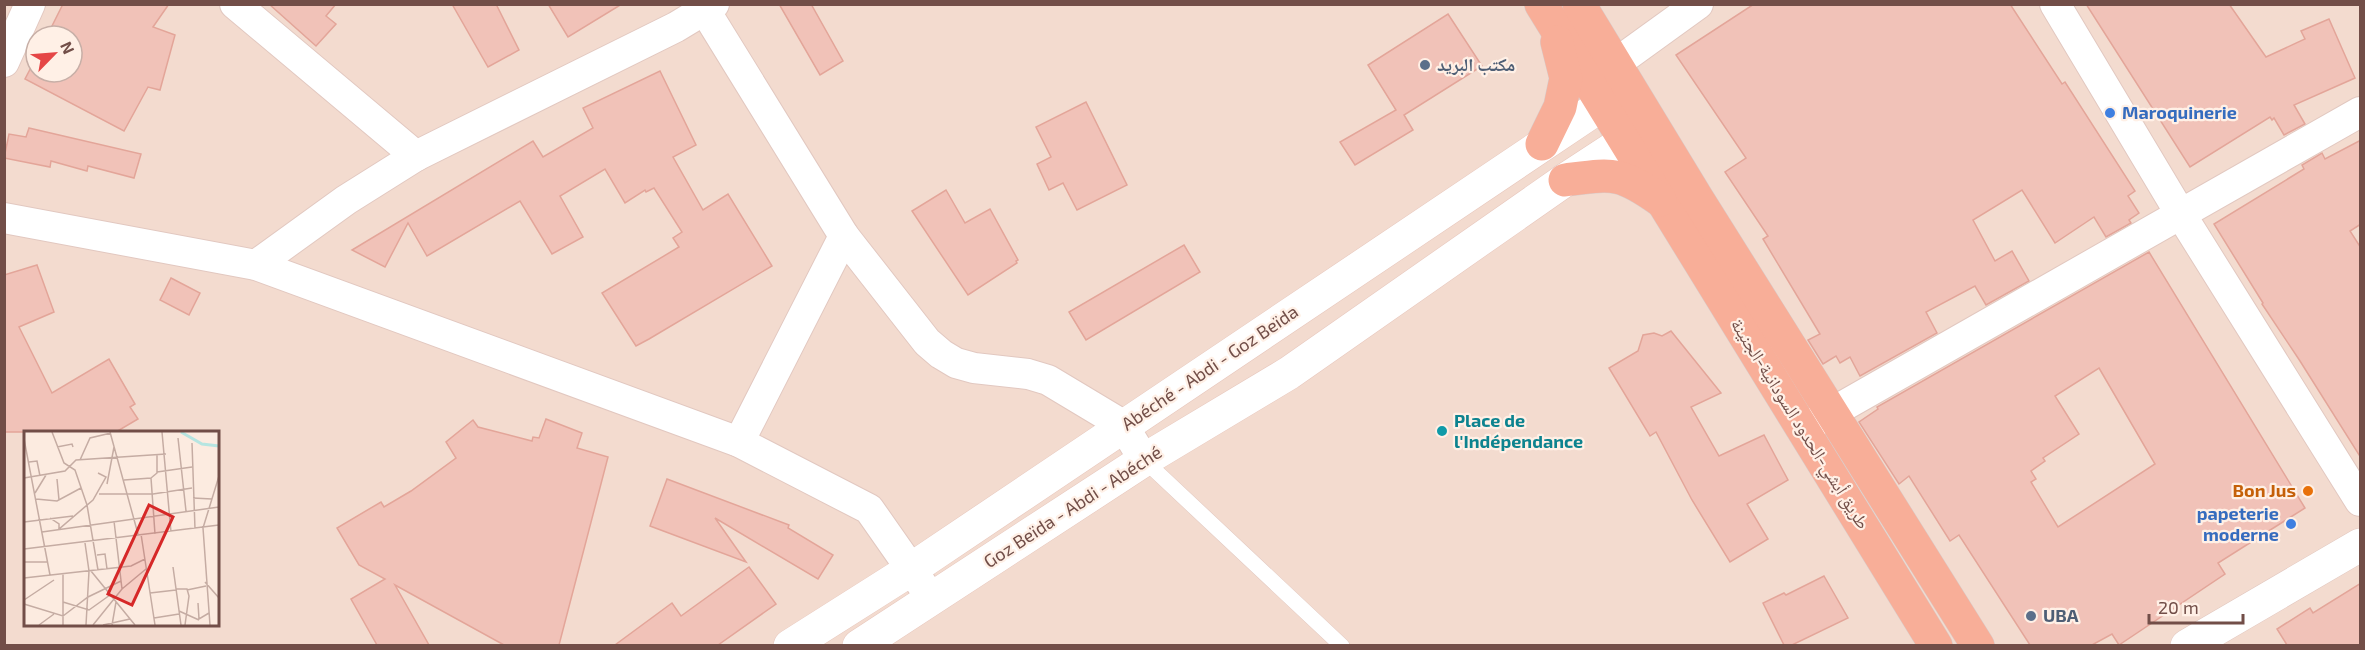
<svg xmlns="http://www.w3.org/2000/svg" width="2365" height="650" viewBox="0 0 2365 650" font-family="'Exo 2','Noto Naskh Arabic',sans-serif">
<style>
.residential{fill:#f3dbcf;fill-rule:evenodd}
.building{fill:#f1c2b8;stroke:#e3a599;stroke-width:1.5;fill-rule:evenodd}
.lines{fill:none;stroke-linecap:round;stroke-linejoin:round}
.service-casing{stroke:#e2c8c0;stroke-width:16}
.minor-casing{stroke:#e2c8c0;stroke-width:32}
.tertiary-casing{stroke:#e2c8c0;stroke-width:34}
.secondary-casing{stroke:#e7c7bd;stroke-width:34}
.trunk-casing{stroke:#d8cdcc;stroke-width:34}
.service{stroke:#fff;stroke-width:15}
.minor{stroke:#fff;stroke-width:30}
.tertiary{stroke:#fff;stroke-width:33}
.secondary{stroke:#fff;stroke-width:33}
.trunk{stroke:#f8ae98;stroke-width:33}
.service-dot{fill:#5c6f8a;stroke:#fff0e6;stroke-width:2}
.shop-dot{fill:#3f7fe0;stroke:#fff0e6;stroke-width:2}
.culture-dot{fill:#0f9aa8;stroke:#fff0e6;stroke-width:2}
.food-dot{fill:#e8710a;stroke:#fff0e6;stroke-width:2}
.labels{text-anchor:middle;stroke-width:4.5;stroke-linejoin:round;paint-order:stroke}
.service-label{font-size:18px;font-weight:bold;fill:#4e5e75;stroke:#fff0e6;text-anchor:start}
.shop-label{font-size:18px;font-weight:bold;fill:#366cbe;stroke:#fff0e6;text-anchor:start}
.street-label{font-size:18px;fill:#724e48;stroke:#fff0e6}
.culture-label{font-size:18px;font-weight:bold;fill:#0d838f;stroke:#fff0e6;text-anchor:start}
.food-label{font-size:18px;font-weight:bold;fill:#c56008;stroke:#fff0e6;text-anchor:end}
.inset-river{fill:none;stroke:#b6e5e1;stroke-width:3}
.inset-road{fill:none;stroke:#c5aca3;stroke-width:1.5}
.view{fill:#d62828;fill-opacity:0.15;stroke:#d62828;stroke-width:3}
.inset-edge{fill:none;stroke:#724e48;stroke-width:3}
</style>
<rect width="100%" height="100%" fill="#fcebe0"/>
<!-- residential -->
<path class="residential" d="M 5,5 L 2360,5 L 2360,645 L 5,645 ZM 36,36 L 72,36 L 72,72 L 36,72 ZM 26,432 L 218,432 L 218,624 L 26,624 Z"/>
<!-- building -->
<g class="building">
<path d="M 63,4 L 169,4 L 153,27 L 175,35 L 160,90 L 148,87 L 124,131 L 25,79 L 36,58 L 36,72 L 72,72 L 72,36 L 47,36 Z"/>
<path d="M 269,4 L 336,4 L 326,16 L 336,24 L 316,46 Z"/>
<path d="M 452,4 L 496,4 L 519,50 L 488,67 Z"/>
<path d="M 548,4 L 622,4 L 568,37 Z"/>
<path d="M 779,4 L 811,4 L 843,61 L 820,75 Z"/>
<path d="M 1754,4 L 2010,4 L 2062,84 L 2065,82 L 2135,191 L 2128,196 L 2139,213 L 2129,220 L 2131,223 L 2106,237 L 2094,217 L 2055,243 L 2022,190 L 1973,220 L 1995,261 L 2012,251 L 2029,281 L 1986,305 L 1975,286 L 1926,312 L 1937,333 L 1860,376 L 1850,357 L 1840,363 L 1836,356 L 1823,364 L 1808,340 L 1820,334 L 1763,239 L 1768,236 L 1725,172 L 1746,158 L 1676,55 Z"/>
<path d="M 2086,4 L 2229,4 L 2266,57 L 2305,39 L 2301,31 L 2329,19 L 2355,78 L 2294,105 L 2305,124 L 2284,135 L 2274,118 L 2272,120 L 2270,117 L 2190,167 Z"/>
<path d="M 1448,14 L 1482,66 L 1404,115 L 1413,130 L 1355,165 L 1340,142 L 1396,110 L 1368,65 Z"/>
<path d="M 660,71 L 696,145 L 673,157 L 703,210 L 728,194 L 772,266 L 649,339 L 636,346 L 602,293 L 679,247 L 673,238 L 682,232 L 654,188 L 646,192 L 645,190 L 625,203 L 605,169 L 560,196 L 583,237 L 552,254 L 520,201 L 427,256 L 408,223 L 385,267 L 352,250 L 533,141 L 543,157 L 593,128 L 583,108 Z"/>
<path d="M 1086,102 L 1127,185 L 1077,210 L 1063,183 L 1049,190 L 1037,164 L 1051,157 L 1036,127 Z"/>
<path d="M 29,128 L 141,154 L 134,178 L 88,166 L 87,171 L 51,161 L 50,167 L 4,158 L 9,134 L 26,137 Z"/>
<path d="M 2361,140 L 2361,224 L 2350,231 L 2361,248 L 2361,458 L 2300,361 L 2262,304 L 2263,303 L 2214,224 L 2304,169 L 2302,165 L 2322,153 L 2325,159 Z"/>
<path d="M 946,190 L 965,223 L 990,209 L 1018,260 L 1016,261 L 1017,263 L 968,295 L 912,211 Z"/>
<path d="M 1184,245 L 1200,272 L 1086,340 L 1069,312 Z"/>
<path d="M 2149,252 L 2305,508 L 2218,563 L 2225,574 L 2119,645 L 2112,634 L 2092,645 L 2030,645 L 1959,535 L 1950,541 L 1909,476 L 1899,484 L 1859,422 L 1878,409 L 1877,407 ZM 2099,368 L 2155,464 L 2058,527 L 2031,482 L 2036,479 L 2031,471 L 2045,461 L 2043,458 L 2079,434 L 2055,396 Z"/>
<path d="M 37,265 L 54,312 L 19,327 L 52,393 L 109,359 L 135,404 L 130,407 L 138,419 L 116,432 L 4,432 L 4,275 Z"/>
<path d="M 171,278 L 200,293 L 189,315 L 160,300 Z"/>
<path d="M 1671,331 L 1721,393 L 1691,407 L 1719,456 L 1764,435 L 1788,480 L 1747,504 L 1768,539 L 1730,562 L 1692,500 L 1656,432 L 1650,436 L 1609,368 L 1638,351 L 1643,335 L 1654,333 L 1662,336 Z"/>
<path d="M 546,419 L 582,433 L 577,448 L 608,457 L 559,645 L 504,645 L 395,585 L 429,645 L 377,645 L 351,599 L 385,579 L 359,565 L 337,528 L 381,502 L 384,507 L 411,491 L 456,458 L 446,442 L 473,420 L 478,427 L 532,441 L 533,437 L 539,438 Z"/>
<path d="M 667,479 L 789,525 L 788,528 L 833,555 L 818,579 L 715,518 L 746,562 L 650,526 Z"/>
<path d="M 749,567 L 776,604 L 718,645 L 615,645 L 672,603 L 681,616 Z"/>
<path d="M 1824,576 L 1848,618 L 1792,645 L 1784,645 L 1763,603 L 1784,593 L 1786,595 Z"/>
<path d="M 2361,583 L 2361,645 L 2287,645 L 2277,629 L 2310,608 L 2313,613 Z"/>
</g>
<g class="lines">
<defs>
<path id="service" d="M 1144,460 L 1342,646"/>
<g id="minor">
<path d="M 235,4 L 416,156"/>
<path d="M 701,4 L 844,236 L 927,342 L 941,354 L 956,363 L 974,368 L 1028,374 L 1048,380 L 1123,425 L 1144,460"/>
<path d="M 2055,4 L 2180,213 L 2360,501"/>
<path d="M 4,62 L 30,4"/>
<path d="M 1615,64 L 1698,4"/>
<path d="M 4,218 L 256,265 L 739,442 L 869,509 L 932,599"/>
<path d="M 256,265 L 346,200 L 416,156 L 676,27 L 714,4"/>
<path d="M 1810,425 L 2360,112"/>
<path d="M 739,442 L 844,236"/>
</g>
<path id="tertiary" d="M 2187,646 L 2360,545"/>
<g id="secondary">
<path d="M 790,646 L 910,570 L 1627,88"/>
<path d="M 859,646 L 1144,460 L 1289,373 L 1565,180 L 1649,125"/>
</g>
<g id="trunk">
<path d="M 1541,4 L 1936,646"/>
<path d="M 1579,4 L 1697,198 L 1978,646"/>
<path d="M 1542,144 L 1560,107 L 1566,78 L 1557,42"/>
<path d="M 1565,180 C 1613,174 1619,171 1660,200"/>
</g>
</defs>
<!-- service casing -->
<use href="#service" class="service-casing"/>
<!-- minor casing -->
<use href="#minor" class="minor-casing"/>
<!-- tertiary casing -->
<use href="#tertiary" class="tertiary-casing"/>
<!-- secondary casing -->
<use href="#secondary" class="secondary-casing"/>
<!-- trunk casing -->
<use href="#trunk" class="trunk-casing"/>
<!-- service -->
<use href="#service" class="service"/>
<!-- minor -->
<use href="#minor" class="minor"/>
<!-- tertiary -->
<use href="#tertiary" class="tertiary"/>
<!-- secondary -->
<use href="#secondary" class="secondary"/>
<!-- trunk -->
<use href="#trunk" class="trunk"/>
</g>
<!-- markers -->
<g class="service-dot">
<circle cx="1425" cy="65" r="6"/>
<circle cx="2031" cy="616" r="6"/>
</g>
<g class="shop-dot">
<circle cx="2110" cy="113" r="6"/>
<circle cx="2291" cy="524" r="6"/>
</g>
<circle class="culture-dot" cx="1442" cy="431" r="6"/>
<circle class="food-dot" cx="2308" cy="491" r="6"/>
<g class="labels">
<!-- service labels -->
<g class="service-label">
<text x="1437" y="71">مكتب البريد</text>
<text x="2043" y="622">UBA</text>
</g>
<!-- shop labels -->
<g class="shop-label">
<text x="2122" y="119">Maroquinerie</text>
<text x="2279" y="520" text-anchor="end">papeterie<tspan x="2279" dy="21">moderne</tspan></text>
</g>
<!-- street labels -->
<g class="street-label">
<text transform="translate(1210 368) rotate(-34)" y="6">Abéché - Abdi - Goz Beïda</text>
<text transform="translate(1800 424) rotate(58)" y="6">طريق أبشي-الحدود السودانية-الجنينة</text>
<text transform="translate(1073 507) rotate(-33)" y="6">Goz Beïda - Abdi - Abéché</text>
</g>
<!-- culture labels -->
<g class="culture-label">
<text x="1454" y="427">Place de<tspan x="1454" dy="21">l'Indépendance</tspan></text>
</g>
<!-- food labels -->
<g class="food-label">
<text x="2296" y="497">Bon Jus</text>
</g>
</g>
<!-- overview -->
<g transform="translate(24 431)">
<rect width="195" height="195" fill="#fcebe0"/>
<path class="inset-river" d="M 157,1 L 178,13 L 195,15"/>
<path class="inset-road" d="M 28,1 L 40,32 L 51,39 L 63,74 L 74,139M 86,1 L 114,103M 138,1 L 147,101M 154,7 L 162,80M 0,8 L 26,144M 168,12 L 171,98M 33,16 L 48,13 L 49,16M 56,29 L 66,7 L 87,2M 5,31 L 13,30 L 16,45M 133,41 L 168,36M 0,47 L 41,40 L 52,29 L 142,23M 33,48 L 35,69M 100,49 L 127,47M 83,53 L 90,16M 11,62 L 22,44M 75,63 L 129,63 L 168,57M 169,67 L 188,68M 12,68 L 33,70 L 57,57M 26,87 L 35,93 L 35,98 L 69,69 L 82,46 L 74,42M 90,90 L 98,158M 0,91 L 49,85M 179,97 L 186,194M 179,97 L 195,45M 18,101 L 195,76M 117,103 L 131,194M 131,103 L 127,47 L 133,42 L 133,24M 61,112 L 65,140 L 62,194M 0,118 L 195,94M 73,124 L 81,123 L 83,138M 0,131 L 24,131M 149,136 L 157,194M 67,140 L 111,194M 0,147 L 107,135 L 121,128M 181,151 L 195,167M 152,158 L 163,158 L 165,165 L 161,194M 163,159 L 182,155M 126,162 L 152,159M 0,169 L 30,149M 39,171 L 65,179 L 86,164M 174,172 L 175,188 L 185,182M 0,173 L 39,185 L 64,166 L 97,150M 155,180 L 175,189M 130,187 L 155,183M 15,194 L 30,183M 39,194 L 39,143M 69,194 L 98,158 L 122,138M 79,194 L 106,188M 88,194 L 92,171"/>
<path class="view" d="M 125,74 L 149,86 L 108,174 L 84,163 Z"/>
<rect width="195" height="195" class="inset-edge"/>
</g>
<!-- border -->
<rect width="2365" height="650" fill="none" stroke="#724e48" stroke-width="12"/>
<!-- north arrow -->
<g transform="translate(54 54) rotate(65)"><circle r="28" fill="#fff0e6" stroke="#c7afa7" stroke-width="1.5"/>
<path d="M0-4.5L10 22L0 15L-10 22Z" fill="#e54646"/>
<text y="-9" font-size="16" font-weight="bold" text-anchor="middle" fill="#724e48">N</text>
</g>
<!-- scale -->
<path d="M2149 614v9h94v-9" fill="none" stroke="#724e48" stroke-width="3"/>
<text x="2158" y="614" font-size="18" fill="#724e48" stroke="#fff0e6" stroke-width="4.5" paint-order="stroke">20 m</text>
</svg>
